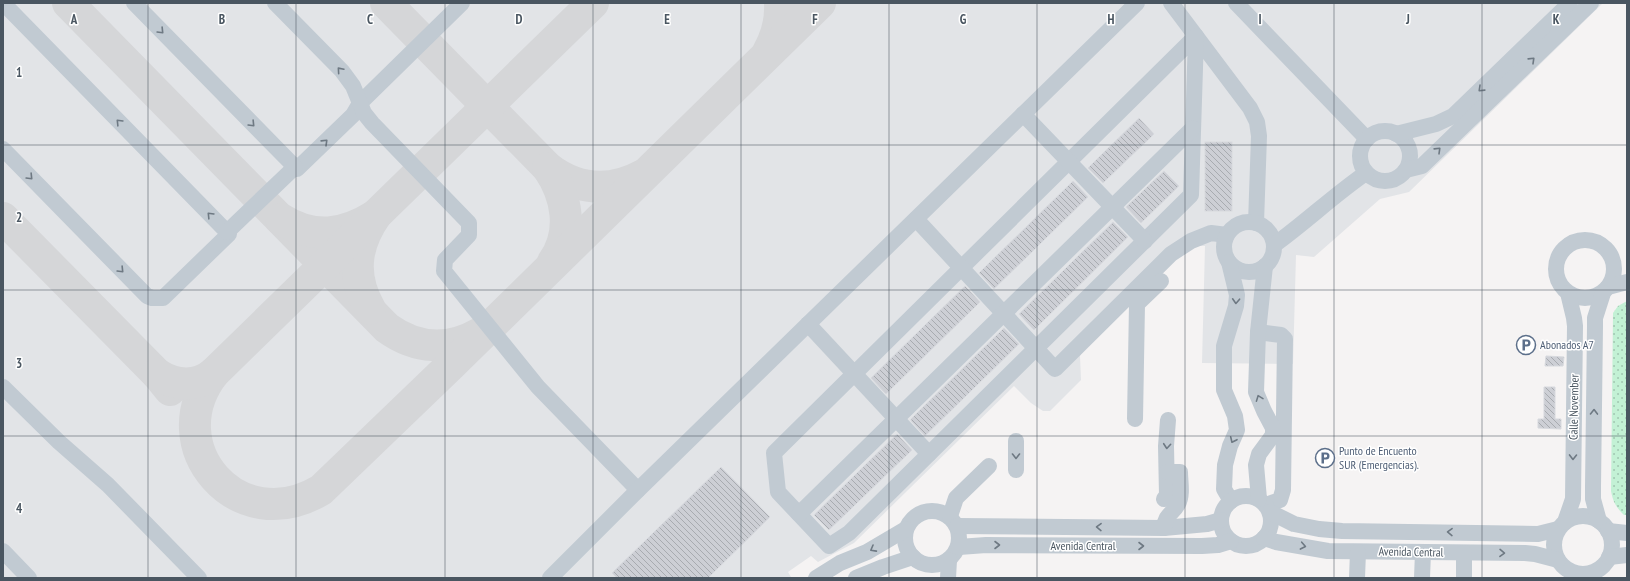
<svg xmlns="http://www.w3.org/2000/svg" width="1630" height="581" viewBox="0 0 1630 581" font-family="'PT Sans Narrow',sans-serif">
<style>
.airport{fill:#e2e4e7}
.grass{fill:url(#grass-dots)}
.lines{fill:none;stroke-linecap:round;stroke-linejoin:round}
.taxiway{stroke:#d5d6d8;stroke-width:32}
.building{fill:url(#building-back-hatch);stroke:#d7d9de}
.minor{stroke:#c1cad2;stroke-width:16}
.oneway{stroke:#6e7983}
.grid{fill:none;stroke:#4a5661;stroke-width:1;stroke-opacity:0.55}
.labels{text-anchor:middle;stroke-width:3;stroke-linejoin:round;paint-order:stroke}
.service-label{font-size:12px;fill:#4e5e75;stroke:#fff;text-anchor:start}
.street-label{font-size:12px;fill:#4a5661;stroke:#fff}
.grid-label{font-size:13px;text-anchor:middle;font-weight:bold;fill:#4a5661;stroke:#fff;stroke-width:3;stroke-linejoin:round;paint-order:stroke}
</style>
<defs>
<pattern id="grass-dots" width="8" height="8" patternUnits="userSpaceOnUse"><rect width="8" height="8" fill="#c3f1d5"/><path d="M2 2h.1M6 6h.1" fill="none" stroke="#a0c6b0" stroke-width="1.8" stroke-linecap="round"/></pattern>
<pattern id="building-back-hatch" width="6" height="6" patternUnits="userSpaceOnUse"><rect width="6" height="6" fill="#cdcfd5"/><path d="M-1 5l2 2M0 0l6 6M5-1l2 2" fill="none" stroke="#a8abb0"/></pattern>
</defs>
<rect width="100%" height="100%" fill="#f5f3f3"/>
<!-- airport -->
<path class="airport" d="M 3,3 L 1603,3 L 1409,192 L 1380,199 L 1314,257 L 1296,255 L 1293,364 L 1202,363 L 1205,246 L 1197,246 L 1172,261 L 1085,345 L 1080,356 L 1081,380 L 1050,411 L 1043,411 L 1031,403 L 1014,386 L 854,543 L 818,562 L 811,556 L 788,572 L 791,577 L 789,578 L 3,578 Z"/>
<!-- grass -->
<path class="grass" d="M 1627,301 L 1627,515 L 1624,515 C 1616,507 1613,502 1611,491 L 1613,313 L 1618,306 Z"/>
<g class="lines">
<!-- taxiway -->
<g class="taxiway">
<path d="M 68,3 L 387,328 C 416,349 449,351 480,333"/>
<path d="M 386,3 L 548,168 C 577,190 610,193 643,175"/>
<path d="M 768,52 C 777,36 781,21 780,3"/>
<path d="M 548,168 C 567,196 574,232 553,262"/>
<path d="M 3,218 L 157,374 L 170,390"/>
<path d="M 281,219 C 314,240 344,235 376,215 C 355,245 351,276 370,309"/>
<path d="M 214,373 C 157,446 238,540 321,490 L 451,365 L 820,3"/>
<path d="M 157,374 C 176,386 196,388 214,373 L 593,3"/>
</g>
</g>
<!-- building -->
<g class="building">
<path d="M 1139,118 L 1154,134 L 1103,183 L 1088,168 Z"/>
<rect x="1205" y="142" width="27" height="69"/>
<path d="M 1164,171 L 1179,186 L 1141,223 L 1126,207 Z"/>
<path d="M 1073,181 L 1088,197 L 994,289 L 979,273 Z"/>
<path d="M 1113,222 L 1128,237 L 1034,330 L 1019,314 Z"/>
<path d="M 965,286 L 980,302 L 886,394 L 871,378 Z"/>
<path d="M 1004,328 L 1019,344 L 925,436 L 911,421 L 911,419 Z"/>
<path d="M 1546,356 L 1564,357 L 1563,366 L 1545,366 Z"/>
<path d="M 1544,387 L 1555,387 L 1555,419 L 1561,419 L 1561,429 L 1538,428 L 1538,419 L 1544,419 Z"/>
<path d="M 897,434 L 912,450 L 829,530 L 814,515 Z"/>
<path d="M 721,467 L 770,517 L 708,578 L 617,578 L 612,573 Z"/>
</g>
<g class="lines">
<!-- minor -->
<g class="minor">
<path d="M 3,3 L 229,234 L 163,298 L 152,298 L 147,296 L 3,149"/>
<path d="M 134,3 L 297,169 L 353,115 L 360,103 L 462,3"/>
<path d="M 275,3 L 342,71 L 353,86 L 364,113 L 372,123 L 469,223 L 469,235 L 445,260 L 444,271 L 538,387 L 638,490"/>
<path d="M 1171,3 L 1250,108 L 1257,122 L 1259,136 L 1256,223"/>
<path d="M 1236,3 L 1367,139"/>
<path d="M 1196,36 L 1191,195 L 849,533 L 829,546 L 778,492 L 774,453 Z"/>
<path d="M 1023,114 L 1145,241"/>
<circle cx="1385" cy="156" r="25"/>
<path d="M 1396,134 L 1436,124 L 1453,116 L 1570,3"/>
<path d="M 1406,170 L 1422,166 L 1591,3"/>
<path d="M 916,219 L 1055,369 L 1171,254 L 1191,241 L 1211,233 L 1227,235"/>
<circle cx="1249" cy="247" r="25"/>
<path d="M 227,232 L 295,167"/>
<circle cx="1585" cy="269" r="29"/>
<path d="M 1274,245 C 1306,222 1334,195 1366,173"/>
<path d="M 1229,262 L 1237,295 L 1236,306 L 1224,346 L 1224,390 L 1235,416 L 1237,430 L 1230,446 L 1225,465 L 1224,489 L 1231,501"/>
<path d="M 1608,287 L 1627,282"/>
<path d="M 808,324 L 929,454"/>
<path d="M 1258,332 L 1281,335 L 1285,339 L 1283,490 L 1280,500 L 1266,505"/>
<path d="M 3,387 L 59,442 L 108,485 L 199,578"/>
<path d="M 1135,419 L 1137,304 L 1161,281"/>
<path d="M 1016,470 L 1016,441"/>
<circle cx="1246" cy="521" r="25"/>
<path d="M 1164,499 L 1167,495 L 1166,446 L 1168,420"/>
<path d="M 1259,499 L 1256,465 L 1259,454 L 1273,435 L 1273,428 L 1264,411 L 1256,392 L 1258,332 L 1265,266"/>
<circle cx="932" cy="538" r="27"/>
<path d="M 1270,512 L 1294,524 L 1319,529 L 1342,531 L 1538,534 L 1558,529"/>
<path d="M 799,514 L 1193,128"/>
<path d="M 950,516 L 956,498 L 989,466"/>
<circle cx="1583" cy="545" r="29"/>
<path d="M 1599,521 L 1593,499 L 1593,487 L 1595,326 L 1595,318 L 1603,293"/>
<path d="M 1565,522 L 1573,499 L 1575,326 L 1574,318 L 1568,293"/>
<path d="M 957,526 L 1164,528 L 1207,524 L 1221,520"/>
<path d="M 1164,528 C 1165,514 1173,514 1178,504 C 1183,495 1180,481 1180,472 L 1167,472"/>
<path d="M 1608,531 L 1627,533"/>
<path d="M 1264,538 L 1276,542 L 1328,551 L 1525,553 L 1535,554 L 1558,560"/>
<path d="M 959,547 L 986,545 L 1202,546 L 1218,545 L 1231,541"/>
<path d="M 3,551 L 29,578"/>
<path d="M 1464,553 L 1464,578"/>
<path d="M 1609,557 L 1627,555"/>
<path d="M 550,578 L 638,490 L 1137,3"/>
<path d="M 816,578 L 840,563 L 867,552 L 906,529"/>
<path d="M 856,578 L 883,567 L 913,557"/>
<path d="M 948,578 L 949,560"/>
<path d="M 1357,578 L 1358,552"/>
<path d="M 1422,578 L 1423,552"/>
</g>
</g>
<!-- one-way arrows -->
<defs><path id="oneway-chevron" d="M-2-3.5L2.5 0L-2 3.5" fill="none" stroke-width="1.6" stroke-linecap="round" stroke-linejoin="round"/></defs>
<g class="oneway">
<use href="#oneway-chevron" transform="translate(161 31) rotate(46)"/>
<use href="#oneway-chevron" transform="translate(1532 60) rotate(-44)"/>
<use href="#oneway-chevron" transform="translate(340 70) rotate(-131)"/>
<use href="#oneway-chevron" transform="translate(1481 89) rotate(136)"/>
<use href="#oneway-chevron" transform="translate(119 122) rotate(-134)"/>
<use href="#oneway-chevron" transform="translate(252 124) rotate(46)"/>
<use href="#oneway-chevron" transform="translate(325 142) rotate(-44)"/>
<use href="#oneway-chevron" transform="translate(1438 150) rotate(-44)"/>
<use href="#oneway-chevron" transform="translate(30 177) rotate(46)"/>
<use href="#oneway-chevron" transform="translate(210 215) rotate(-134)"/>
<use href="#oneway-chevron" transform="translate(121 270) rotate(46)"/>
<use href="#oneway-chevron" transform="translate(1236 301) rotate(93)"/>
<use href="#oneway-chevron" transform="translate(1259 398) rotate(-111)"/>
<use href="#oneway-chevron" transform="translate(1594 412) rotate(-89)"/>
<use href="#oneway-chevron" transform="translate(1233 440) rotate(115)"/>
<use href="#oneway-chevron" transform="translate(1167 446) rotate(95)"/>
<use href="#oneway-chevron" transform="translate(1016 456) rotate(90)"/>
<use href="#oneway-chevron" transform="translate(1573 457) rotate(91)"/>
<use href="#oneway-chevron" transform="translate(1099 527) rotate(-179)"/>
<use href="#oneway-chevron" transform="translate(1450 532) rotate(-179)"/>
<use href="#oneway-chevron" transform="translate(997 545)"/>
<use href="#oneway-chevron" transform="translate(1141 546)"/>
<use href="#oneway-chevron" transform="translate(1303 546) rotate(11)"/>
<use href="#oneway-chevron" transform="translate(873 549) rotate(151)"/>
<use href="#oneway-chevron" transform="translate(1502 553) rotate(1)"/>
</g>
<!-- grid -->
<path class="grid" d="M 148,3 L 148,578M 296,3 L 296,578M 445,3 L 445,578M 593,3 L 593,578M 741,3 L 741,578M 889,3 L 889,578M 1037,3 L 1037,578M 1185,3 L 1185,578M 1334,3 L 1334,578M 1482,3 L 1482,578M 3,145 L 1627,145M 3,290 L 1627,290M 3,436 L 1627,436"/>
<!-- icons -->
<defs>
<symbol id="parking-ring" viewBox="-11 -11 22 22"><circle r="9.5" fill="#fff" stroke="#5c6f8a" stroke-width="1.5"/><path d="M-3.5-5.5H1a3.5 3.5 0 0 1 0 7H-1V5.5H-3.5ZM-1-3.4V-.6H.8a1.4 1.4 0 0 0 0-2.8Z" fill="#5c6f8a"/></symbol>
</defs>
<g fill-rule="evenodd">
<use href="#parking-ring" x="1515" y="334" width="22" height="22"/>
<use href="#parking-ring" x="1314" y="447" width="22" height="22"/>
</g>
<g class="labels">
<!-- service labels -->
<g class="service-label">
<text x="1540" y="349">Abonados A7</text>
<text x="1339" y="455">Punto de Encuento<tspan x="1339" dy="14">SUR (Emergencias).</tspan></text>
</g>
<!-- street labels -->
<g class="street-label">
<text transform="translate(1574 407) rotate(-89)" y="4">Calle November</text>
<text x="1083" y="550">Avenida Central</text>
<text transform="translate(1411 552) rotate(1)" y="4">Avenida Central</text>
</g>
</g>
<g class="grid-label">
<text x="74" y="24">A</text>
<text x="222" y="24">B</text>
<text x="370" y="24">C</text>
<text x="519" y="24">D</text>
<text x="667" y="24">E</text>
<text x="815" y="24">F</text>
<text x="963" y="24">G</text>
<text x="1111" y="24">H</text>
<text x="1260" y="24">I</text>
<text x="1408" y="24">J</text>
<text x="1556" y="24">K</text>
<text x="19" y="77">1</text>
<text x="19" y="222">2</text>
<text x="19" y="368">3</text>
<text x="19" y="513">4</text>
</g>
<!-- border -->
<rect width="1630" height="581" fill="none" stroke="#4a5661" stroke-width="8"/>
</svg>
